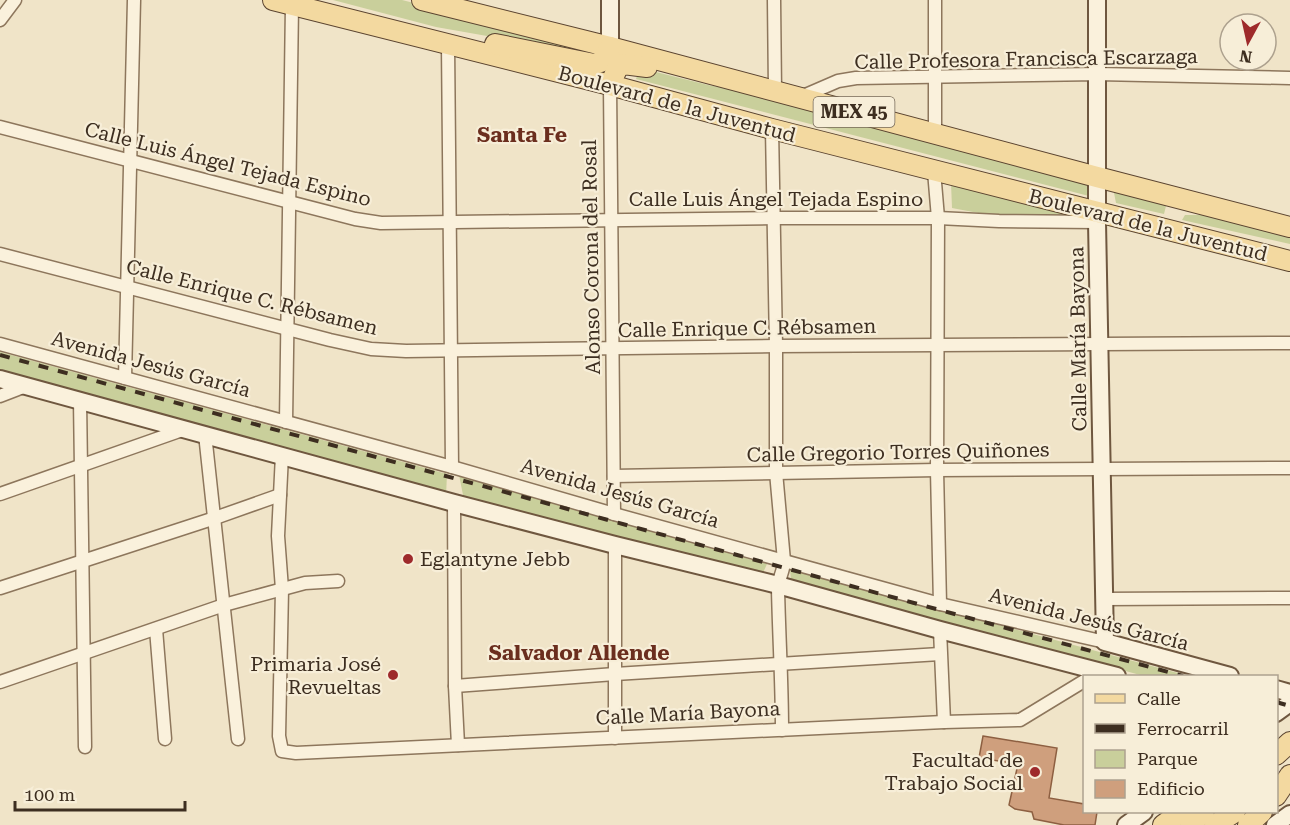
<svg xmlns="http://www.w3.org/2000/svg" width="1290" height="825" viewBox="0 0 1290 825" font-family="'Roboto Serif',serif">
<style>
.green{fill:#c9cf9b}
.building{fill:#cf9f7d;stroke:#8d5f41;stroke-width:1.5}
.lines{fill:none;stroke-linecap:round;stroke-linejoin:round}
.street-casing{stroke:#8d765c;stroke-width:15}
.secondary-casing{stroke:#6f573f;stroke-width:20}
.primary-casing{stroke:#5b4430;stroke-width:22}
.street{stroke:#faf1dc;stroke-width:12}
.secondary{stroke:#faf1dc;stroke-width:16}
.primary{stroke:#f3d9a0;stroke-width:20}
.rail{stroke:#3d2e20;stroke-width:4;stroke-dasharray:10 10;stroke-linecap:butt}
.poi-dot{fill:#9e2a2b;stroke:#f7eed8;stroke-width:2}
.labels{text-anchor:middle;stroke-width:4.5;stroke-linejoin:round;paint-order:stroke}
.shield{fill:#f7eed8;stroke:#756857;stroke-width:1.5}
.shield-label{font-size:18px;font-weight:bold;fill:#3d2e20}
.street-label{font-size:20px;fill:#3d2e20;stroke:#f7eed8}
.poi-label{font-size:20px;fill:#3d2e20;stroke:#f7eed8;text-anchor:end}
.neighbourhood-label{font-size:21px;font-weight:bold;fill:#6b2e1e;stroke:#f7eed8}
</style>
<rect width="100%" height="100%" fill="#f0e4c8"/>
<!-- green -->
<g class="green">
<path d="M 333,0 L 402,0 L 590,48 L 589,60 L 504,39 L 436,27 Z"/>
<path d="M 640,68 L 708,85 L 794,101 L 1087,182 L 1089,196 L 636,79 Z"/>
<path d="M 951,183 L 1083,213 C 1044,231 993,215 952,208 Z"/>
<path d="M 1113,188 L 1167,202 L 1164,214 L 1116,203 Z"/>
<path d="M 1185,215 L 1216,215 L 1290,234 L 1290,244 L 1182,220 Z"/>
<path d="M 0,352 L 447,474 L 446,496 L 0,375 Z"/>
<path d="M 459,475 L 767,564 L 762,575 L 464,500 Z"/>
<path d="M 790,569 L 1189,676 L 1144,676 L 791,581 Z"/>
</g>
<!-- building -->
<path class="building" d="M 983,736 L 1057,748 L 1049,798 L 1084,804 L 1084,812 L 1097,812 L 1095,825 L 1064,825 L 1034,819 L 1032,812 L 1015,809 L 1009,805 L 1018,764 L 979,758 Z"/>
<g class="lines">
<defs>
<g id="street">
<path d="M 774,0 L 775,91"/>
<path d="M 935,0 L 935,133"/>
<path d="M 0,20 L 15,0"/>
<path d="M 448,44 L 452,467"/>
<path d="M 610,85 L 614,514"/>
<path d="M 801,97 L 838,81 L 856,78 L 1098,74 L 1290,78"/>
<path d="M 0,127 L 355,219 L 381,223 L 774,218 L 938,218 L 999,221 L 1097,222"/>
<path d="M 772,129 L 776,346 L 776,472 L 784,561 C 784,571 778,579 778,589 C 779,636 782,683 782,730"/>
<path d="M 934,171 L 938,218 L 937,470 L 940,604"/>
<path d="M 0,254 L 330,340 L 371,349 L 406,351 L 776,346 L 1290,343"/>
<path d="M 0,344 L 452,467 L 614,514 L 940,604 L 1105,642"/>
<path d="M 125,378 L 134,0"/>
<path d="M 0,396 L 26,386"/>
<path d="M 80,400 L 85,747"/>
<path d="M 286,422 L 292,5"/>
<path d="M 205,434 L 238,739"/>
<path d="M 282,455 L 278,536 L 282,589 L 279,736 L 282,751 L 296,753 L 944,722 L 1020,720 L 1084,681"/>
<path d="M 614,476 L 937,470 L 1290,468"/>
<path d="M 0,494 L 185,429"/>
<path d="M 454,503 L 455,686 L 458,745"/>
<path d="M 0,588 L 215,518 L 280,495"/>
<path d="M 1104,599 L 1290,598"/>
<path d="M 156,629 L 165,739"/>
<path d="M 940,630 L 944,722"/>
<path d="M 0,682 L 224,605 L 305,583 L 338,581"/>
<path d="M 455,686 L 615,674 L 940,654"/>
<path d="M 615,738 L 615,545"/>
</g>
<g id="secondary">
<path d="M 610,0 L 610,59"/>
<path d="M 1097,0 L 1097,222 L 1105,642 L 1230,676"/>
<path d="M 0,379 L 454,503 L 615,545 L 778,585 L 940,630 L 1117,676"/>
<path d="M 1276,689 L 1290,693"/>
<path d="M 1276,713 L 1290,703"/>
<path d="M 1126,825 L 1144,812"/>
<path d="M 1275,825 L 1290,814"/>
</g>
<g id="primary">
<path d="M 273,0 L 610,85 L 772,129 L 1290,261"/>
<path d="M 422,0 L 610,47 L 1097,177 L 1290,227"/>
<path d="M 495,44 L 594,64 L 601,62 L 610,47"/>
<path d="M 610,85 L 617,69 L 623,64 L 647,67"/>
<path d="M 1276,755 L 1290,742"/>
<path d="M 1276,796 L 1290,775"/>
<path d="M 1163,825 L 1181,812"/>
<path d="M 1190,825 L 1204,812"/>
<path d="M 1215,825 L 1235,812"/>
<path d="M 1248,825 L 1262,812"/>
</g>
</defs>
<!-- street casing -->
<use href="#street" class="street-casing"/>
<!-- secondary casing -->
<use href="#secondary" class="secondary-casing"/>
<!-- primary casing -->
<use href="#primary" class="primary-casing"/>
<!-- street -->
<use href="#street" class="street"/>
<!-- secondary -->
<use href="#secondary" class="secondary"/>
<!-- primary -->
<use href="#primary" class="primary"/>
<!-- rail -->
<g class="rail">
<path d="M 0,355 L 1183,676"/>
<path d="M 1276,702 L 1290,706"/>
</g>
</g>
<!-- markers -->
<g class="poi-dot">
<circle cx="408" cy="559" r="6"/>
<circle cx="393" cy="675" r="6"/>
<circle cx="1035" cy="772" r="6"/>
</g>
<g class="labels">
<!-- shield labels -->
<rect class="shield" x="813.5" y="97" width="81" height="30" rx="4.5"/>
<g class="shield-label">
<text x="854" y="118">MEX 45</text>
</g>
<!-- street labels -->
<g class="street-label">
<text transform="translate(1026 59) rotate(-1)" y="7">Calle Profesora Francisca Escarzaga</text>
<text transform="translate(677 104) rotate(15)" y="7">Boulevard de la Juventud</text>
<text transform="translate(228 164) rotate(14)" y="7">Calle Luis Ángel Tejada Espino</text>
<text x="776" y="206">Calle Luis Ángel Tejada Espino</text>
<text transform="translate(1148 225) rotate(14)" y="7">Boulevard de la Juventud</text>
<text transform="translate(591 257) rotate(-91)" y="7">Alonso Corona del Rosal</text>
<text transform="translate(252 297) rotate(14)" y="7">Calle Enrique C. Rébsamen</text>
<text transform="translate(747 328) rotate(-1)" y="7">Calle Enrique C. Rébsamen</text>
<text transform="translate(1078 339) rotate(-91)" y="7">Calle María Bayona</text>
<text transform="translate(151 364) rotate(15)" y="7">Avenida Jesús García</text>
<text transform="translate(898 452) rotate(-1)" y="7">Calle Gregorio Torres Quiñones</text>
<text transform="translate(620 493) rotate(16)" y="7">Avenida Jesús García</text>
<text transform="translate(1089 619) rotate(14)" y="7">Avenida Jesús García</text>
<text transform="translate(688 713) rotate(-3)" y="7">Calle María Bayona</text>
</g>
<!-- poi labels -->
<g class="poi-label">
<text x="420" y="566" text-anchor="start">Eglantyne Jebb</text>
<text x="381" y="671">Primaria José<tspan x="381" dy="23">Revueltas</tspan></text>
<text x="1023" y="767">Facultad de<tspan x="1023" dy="23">Trabajo Social</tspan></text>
</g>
<!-- neighbourhood labels -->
<g class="neighbourhood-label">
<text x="522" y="142">Santa Fe</text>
<text x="579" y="660">Salvador Allende</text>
</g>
</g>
<!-- legend -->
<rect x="1083" y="675" width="195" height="138" fill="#f7eed8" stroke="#ada18e" stroke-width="1.5"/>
<rect x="1095" y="694" width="30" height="9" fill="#f3d9a0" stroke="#ada18e" stroke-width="1.5"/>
<text x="1137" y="705" font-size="18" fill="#3d2e20">Calle</text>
<rect x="1095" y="724" width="30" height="9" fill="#3d2e20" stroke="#ada18e" stroke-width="1.5"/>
<text x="1137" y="735" font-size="18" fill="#3d2e20">Ferrocarril</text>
<rect x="1095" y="750" width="30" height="18" fill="#c9cf9b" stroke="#ada18e" stroke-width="1.5"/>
<text x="1137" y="765" font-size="18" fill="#3d2e20">Parque</text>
<rect x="1095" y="780" width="30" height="18" fill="#cf9f7d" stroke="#ada18e" stroke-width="1.5"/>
<text x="1137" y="795" font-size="18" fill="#3d2e20">Edificio</text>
<!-- north arrow -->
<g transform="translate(1248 42) rotate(188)"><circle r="28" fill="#f7eed8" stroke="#ada18e" stroke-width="1.5"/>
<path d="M0-4.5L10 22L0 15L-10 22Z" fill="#9e2a2b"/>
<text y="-9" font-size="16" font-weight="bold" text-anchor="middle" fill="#3d2e20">N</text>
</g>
<!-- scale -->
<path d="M15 801v9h170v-9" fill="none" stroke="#3d2e20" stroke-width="3"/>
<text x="24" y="801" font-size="18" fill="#3d2e20" stroke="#f7eed8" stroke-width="4.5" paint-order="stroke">100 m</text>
</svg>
